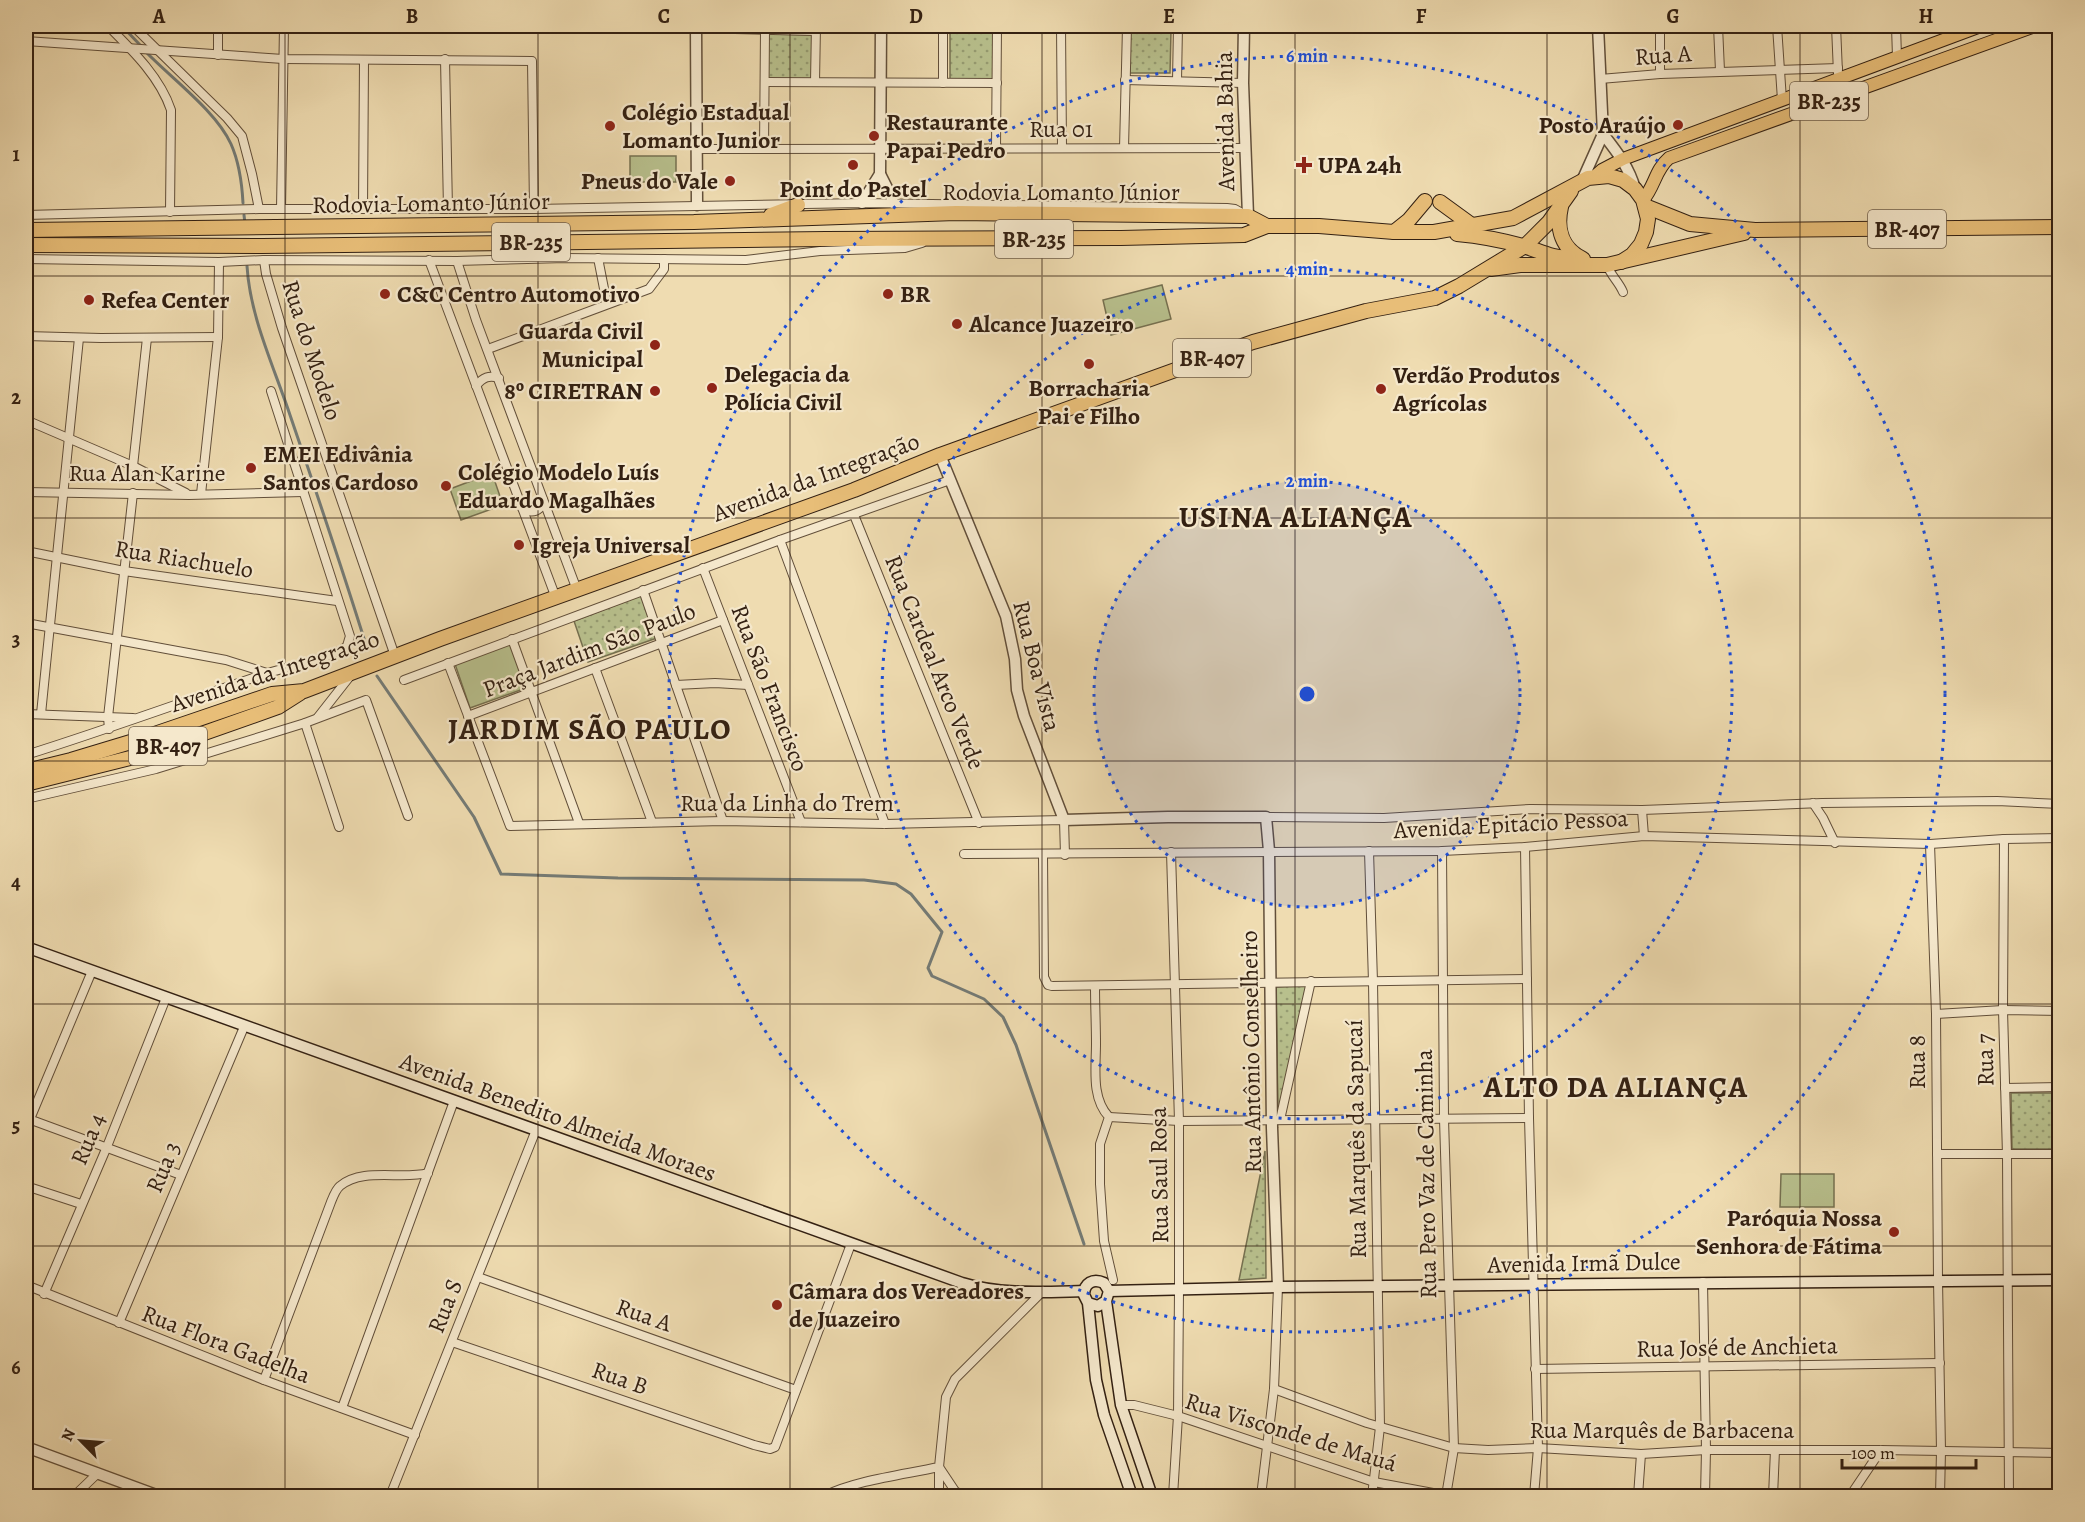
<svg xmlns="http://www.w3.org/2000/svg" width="2085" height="1522" viewBox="0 0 2085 1522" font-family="Alegreya,serif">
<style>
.grass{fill:#b8c08d;stroke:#767050;stroke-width:1.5}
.park{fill:url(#park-dots);stroke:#767050;stroke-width:1.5}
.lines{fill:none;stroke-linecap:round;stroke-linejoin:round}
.stream{stroke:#747b76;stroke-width:3}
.minor-casing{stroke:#624f3a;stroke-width:10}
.tertiary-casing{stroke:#624f3a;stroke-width:13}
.secondary-casing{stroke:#332012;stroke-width:13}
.primary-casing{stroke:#332012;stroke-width:14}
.trunk-casing{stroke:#332012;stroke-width:16}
.minor{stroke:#f5e8cc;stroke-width:8}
.tertiary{stroke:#f5e8cc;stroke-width:10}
.secondary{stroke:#f5e8cc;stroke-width:10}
.primary{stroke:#e8be78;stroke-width:12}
.trunk{stroke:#e8be78;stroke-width:14}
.grid{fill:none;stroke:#332012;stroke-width:1.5;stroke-opacity:0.55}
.ring{fill:none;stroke:#1d4ed8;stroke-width:3;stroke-dasharray:3 6}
.poi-dot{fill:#8f2418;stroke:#f5e8cc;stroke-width:2}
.labels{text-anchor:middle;stroke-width:4.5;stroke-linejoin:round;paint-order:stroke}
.shield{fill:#f5e8cc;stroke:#6d5c4a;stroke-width:1.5}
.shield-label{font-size:22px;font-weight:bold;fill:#332012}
.street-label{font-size:24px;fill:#332012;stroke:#f5e8cc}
.poi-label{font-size:24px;font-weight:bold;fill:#332012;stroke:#f5e8cc;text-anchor:start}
.district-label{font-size:30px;font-weight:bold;letter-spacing:1.5px;fill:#332012;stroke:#f5e8cc}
.centre{fill:#1d4ed8;stroke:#f5e8cc;stroke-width:3}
.ring-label{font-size:18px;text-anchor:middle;font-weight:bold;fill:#1d4ed8;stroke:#f5e8cc;stroke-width:4.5;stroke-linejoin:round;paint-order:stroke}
.neatline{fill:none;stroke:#332012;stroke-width:2}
.grid-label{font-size:20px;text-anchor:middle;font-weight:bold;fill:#332012}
</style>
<defs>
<pattern id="park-dots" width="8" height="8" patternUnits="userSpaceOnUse" patternTransform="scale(1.5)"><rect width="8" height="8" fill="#b8c08d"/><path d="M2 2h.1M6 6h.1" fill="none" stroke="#969c72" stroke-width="1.8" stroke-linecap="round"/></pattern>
</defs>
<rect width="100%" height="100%" fill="#efdcb1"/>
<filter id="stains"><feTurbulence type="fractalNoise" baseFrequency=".00333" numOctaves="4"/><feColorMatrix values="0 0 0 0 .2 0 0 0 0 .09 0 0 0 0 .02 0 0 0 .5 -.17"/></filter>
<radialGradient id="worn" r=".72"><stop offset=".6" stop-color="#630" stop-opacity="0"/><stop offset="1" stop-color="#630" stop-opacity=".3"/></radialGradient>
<!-- grass -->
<g class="grass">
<rect x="630" y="156" width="46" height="26"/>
<path d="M 1162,285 L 1171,319 L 1111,335 L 1103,300 Z"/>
<path d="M 492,473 L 503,505 L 461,520 L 450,489 Z"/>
<path d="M 510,644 L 526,688 L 470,708 L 455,664 Z"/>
<path d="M 1781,1174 L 1834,1174 L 1834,1207 L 1780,1207 Z"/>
</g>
<!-- park -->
<g class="park">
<path d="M 1130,31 L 1171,31 L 1170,73 L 1130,73 Z"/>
<path d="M 950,33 L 995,33 L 994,80 L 950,80 Z"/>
<path d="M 768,34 L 815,35 L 814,79 L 767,79 Z"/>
<path d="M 642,595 L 657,638 L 588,662 L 574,621 Z"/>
<path d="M 1308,985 L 1278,1115 L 1276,987 Z"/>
<path d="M 2011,1093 L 2059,1093 L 2059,1149 L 2012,1149 Z"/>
<path d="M 1265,1151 L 1266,1278 L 1239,1280 Z"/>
</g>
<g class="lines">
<!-- stream -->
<g class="stream">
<path d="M 122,26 L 141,46"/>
<path d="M 145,51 C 171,78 216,111 231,144 C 239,162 242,184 243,203"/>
<path d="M 244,215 L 245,224"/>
<path d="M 247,266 C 250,317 274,367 290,415 C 316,491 342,568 366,645"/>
<path d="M 377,676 L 474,817 L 501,874 L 618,878 L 864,880 L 896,884 L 911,894 L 942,932 L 928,968 L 932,976 L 984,999 L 1003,1017 L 1016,1045 L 1084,1244"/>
</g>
<defs>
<g id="minor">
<path d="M 108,26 C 132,50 160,77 171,110 L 170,212"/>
<path d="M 133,26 L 227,118 L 242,136 L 252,174 L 259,209"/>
<path d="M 218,26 L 218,55"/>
<path d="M 1061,26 L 1062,148"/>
<path d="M 1718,26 L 1720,71"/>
<path d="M 1777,26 L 1782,100"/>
<path d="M 1836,26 L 1838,73"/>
<path d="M 1896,26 L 1897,57"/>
<path d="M 1954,26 L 1954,35"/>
<path d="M 696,28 L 816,31"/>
<path d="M 943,28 L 1061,26 L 1178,27"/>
<path d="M 26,41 L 283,59 L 532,61 L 534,209"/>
<path d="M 445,59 L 448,209"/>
<path d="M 1660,74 L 1660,26"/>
<path d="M 1600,79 L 1660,74 L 1838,68"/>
<path d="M 1125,80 L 1243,83"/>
<path d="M 1177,81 L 1178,26"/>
<path d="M 765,82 L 997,83"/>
<path d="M 815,82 L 816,26"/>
<path d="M 943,83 L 943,26"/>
<path d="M 996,148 L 997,27"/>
<path d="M 1124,148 L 1127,27"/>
<path d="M 697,149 L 1246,148"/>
<path d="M 764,149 L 765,30"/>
<path d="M 281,209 L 284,26"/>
<path d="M 363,209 L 364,60"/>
<path d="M 26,215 L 259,209 L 534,209 L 862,203 L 1227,208 L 1235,209 L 1244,214"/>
<path d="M 598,258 L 607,304"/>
<path d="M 26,259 L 219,262 L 264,260 L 457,261 L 566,258 L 746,260 L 820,251 L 905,248 L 922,243"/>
<path d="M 264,260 L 266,274 L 282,328 L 395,656"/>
<path d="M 429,260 L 556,598"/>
<path d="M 457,261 L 476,320 L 577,590"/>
<path d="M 1607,265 C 1611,276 1619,282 1623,292"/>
<path d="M 26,336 L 101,338 L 218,337"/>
<path d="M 488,349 L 649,289 L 664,269 L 664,259"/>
<path d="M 476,386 C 483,377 489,375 499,378"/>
<path d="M 26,420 L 133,466 L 186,493"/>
<path d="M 133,466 L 147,338"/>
<path d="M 26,492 L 189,495 L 303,492"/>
<path d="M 201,494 L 218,337 L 219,262"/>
<path d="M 522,508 C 532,515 542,511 543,500"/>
<path d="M 854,515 L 979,823"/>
<path d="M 780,540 L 885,824"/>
<path d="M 26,551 L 124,571 L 337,601"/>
<path d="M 703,568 L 801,822"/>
<path d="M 643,590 L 723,821"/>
<path d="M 26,623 L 226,660 L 267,673"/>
<path d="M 512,639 L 579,823"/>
<path d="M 448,663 L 510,826 L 723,821 L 885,824 L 1064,820 L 1065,855"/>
<path d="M 595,668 L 652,822"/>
<path d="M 404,680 L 780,540 L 950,480"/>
<path d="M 676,685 L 715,683 L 748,685"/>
<path d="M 26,714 L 133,718"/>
<path d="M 41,714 L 79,338"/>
<path d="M 468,716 L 723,620"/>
<path d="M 318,717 L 351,675"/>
<path d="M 305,723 L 339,827"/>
<path d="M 109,729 L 108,717 L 133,493"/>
<path d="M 26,755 C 106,730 185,701 265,674 C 287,666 330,660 347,646 L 350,636 L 271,391"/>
<path d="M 26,799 L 156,769 L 305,723 L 366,700 L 408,816"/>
<path d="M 1813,803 L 1823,818 L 1835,843"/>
<path d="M 1642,810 L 1644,836"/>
<path d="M 1266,817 L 1384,818 L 1530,809 L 1642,810 L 1822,803 L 1997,801 L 2060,804"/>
<path d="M 2004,839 L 2003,1010 L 2007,1155 L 2009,1496"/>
<path d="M 1930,844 L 1936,1014 L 1938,1280 L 1941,1451 L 1940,1496"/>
<path d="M 1525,847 L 1529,1118 L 1538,1448 L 1534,1496"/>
<path d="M 1369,851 L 1373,982 L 1380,1427 L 1372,1496"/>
<path d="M 1442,851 L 1444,1119 L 1454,1448 L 1446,1496"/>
<path d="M 1171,852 L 1179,1121 L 1179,1290 L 1178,1416 L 1173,1496"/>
<path d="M 964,854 L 1442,851 L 1525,847 L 1644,836 L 1930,844 L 2004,839 L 2060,838"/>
<path d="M 1043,855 L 1044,977 L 1048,985 L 1052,986 L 1527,979"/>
<path d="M 1095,986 C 1095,1006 1096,1025 1096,1044 C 1096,1068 1091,1098 1109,1117 L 1100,1144 L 1100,1184 L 1104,1241 L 1113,1280"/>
<path d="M 1936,1014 L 2003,1010 L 2060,1011"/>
<path d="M 2005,1088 L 2060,1087"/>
<path d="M 1109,1117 L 1179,1121 L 1529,1118"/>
<path d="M 26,1118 L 181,1175"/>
<path d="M 30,1119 L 92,971"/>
<path d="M 1280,1120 L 1311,981"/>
<path d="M 1937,1154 L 2060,1154"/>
<path d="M 26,1186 L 81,1204"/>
<path d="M 478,1277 L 796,1390"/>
<path d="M 1703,1282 L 1706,1450 L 1705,1496"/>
<path d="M 26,1285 L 264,1380 L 415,1435"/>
<path d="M 44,1294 L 106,1149 L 166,998"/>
<path d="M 119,1323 L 244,1027"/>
<path d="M 452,1342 L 754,1445 L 770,1449 L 775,1447 L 851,1244"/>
<path d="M 1535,1369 L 1940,1363"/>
<path d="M 264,1380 L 331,1202 C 333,1197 336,1189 340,1186 C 363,1167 401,1180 428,1173"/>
<path d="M 1274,1389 L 1367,1423 L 1454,1448 L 1488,1450 L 1538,1448 L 1641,1454 L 1706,1450 L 1881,1450 L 2060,1453"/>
<path d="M 1121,1405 L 1134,1405 L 1178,1416 L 1374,1482 L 1449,1496"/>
<path d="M 342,1408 L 454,1101"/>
<path d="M 939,1467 L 955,1491 L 963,1496"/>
<path d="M 939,1467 L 939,1496"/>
<path d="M 74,1496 L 98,1473"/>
<path d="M 390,1496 L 536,1130"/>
<path d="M 824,1496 C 857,1480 902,1475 939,1467 L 946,1397 L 955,1379 L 1043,1291"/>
<path d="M 1261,1496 L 1274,1389 L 1278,1287"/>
<path d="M 1638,1496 L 1641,1454"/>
<path d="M 1773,1496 L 1775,1450"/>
<path d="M 1850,1496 L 1881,1450"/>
</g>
<g id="tertiary">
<path d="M 696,26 L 697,205"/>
<path d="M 1244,26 L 1243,83 L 1248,216"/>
<path d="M 1603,134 C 1617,152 1629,167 1635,189"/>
<path d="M 880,174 L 891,196 L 893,203"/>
<path d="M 1582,181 L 1603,134 L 1598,26"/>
<path d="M 862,203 L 880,174 L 881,26"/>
<path d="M 940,455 L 1006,616 L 1015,659 L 1017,690 L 1024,716 L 1064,820 L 1168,817 L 1266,817 L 1269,851 L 1272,1128 L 1278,1287"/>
<path d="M 26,1447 L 159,1496"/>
</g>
<g id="secondary">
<path d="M 26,947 L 962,1283 C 1001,1295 1043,1292 1084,1291"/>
<path d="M 1109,1291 L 1278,1287 L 2060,1280"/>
<path d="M 1106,1301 L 1121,1405 L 1152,1496"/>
<path d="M 1088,1303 L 1098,1306 L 1106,1301 L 1109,1291 L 1104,1283 C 1093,1278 1084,1283 1084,1295 L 1088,1303 L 1096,1380 L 1104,1415 L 1132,1496"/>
</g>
<g id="primary">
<path d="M 1594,177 L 1602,170 L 1623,159 L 1981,26"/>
<path d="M 1643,200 C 1655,186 1655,170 1669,158 L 2035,26"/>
</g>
<g id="trunk">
<path d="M 1440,202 L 1473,226"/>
<path d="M 1645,206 L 1690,224 L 1755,230 L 2060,227"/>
<path d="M 1561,207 C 1556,229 1562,249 1583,259"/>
<path d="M 771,215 L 798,205"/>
<path d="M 26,230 L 694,222 L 956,213 L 1248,216 L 1267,226"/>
<path d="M 1394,232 L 1409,220 L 1425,201"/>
<path d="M 1457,234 C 1479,236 1501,240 1523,246 C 1538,250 1553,259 1569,257"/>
<path d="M 26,245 L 262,246 L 826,239 L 1121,238 L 1244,235 L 1267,226 L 1319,226 L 1394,232 L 1434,232 L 1513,218 L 1588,178 L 1609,176 L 1623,180 L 1635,189 L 1643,200 L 1648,219 L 1646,232 L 1641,244 L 1632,255 L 1621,262"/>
<path d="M 1491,269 L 1520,265 L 1607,265 L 1744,233"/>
<path d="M 26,771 L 71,760 L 134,741 L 272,694 L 304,691 L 440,639 L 854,490 L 940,455 L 1253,342 L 1366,311 L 1435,298 L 1459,286 L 1525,246 L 1549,222 L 1571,191"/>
<path d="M 26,784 L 142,755 L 278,707 L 300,693"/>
</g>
</defs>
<!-- minor casing -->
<use href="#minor" class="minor-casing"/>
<!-- tertiary casing -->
<use href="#tertiary" class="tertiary-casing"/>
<!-- secondary casing -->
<use href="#secondary" class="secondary-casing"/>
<!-- primary casing -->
<use href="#primary" class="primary-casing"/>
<!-- trunk casing -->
<use href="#trunk" class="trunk-casing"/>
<!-- minor -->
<use href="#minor" class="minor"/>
<!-- tertiary -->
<use href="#tertiary" class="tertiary"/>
<!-- secondary -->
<use href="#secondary" class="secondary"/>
<!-- primary -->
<use href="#primary" class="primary"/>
<!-- trunk -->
<use href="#trunk" class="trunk"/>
</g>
<!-- grid -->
<path class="grid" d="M 285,26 L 285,1496M 538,26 L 538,1496M 790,26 L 790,1496M 1042,26 L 1042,1496M 1295,26 L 1295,1496M 1547,26 L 1547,1496M 1800,26 L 1800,1496M 26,276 L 2060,276M 26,518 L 2060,518M 26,761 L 2060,761M 26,1004 L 2060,1004M 26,1246 L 2060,1246"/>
<!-- distance rings -->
<circle cx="1307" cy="694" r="213" fill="#1d4ed8" fill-opacity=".12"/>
<g class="ring">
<circle cx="1307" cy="694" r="213"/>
<circle cx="1307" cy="694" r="425"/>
<circle cx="1307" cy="694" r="638"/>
</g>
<!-- markers -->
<g class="poi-dot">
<circle cx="1678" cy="125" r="6"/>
<circle cx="610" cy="126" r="6"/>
<circle cx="874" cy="136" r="6"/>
<circle cx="853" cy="165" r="6"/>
<path d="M1301 156h6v6h6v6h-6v6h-6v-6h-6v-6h6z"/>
<circle cx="730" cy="181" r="6"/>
<circle cx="385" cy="294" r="6"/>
<circle cx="888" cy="294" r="6"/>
<circle cx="89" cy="300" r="6"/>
<circle cx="957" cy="324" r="6"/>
<circle cx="655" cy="345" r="6"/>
<circle cx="1089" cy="364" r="6"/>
<circle cx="712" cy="388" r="6"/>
<circle cx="1381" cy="389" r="6"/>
<circle cx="655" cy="391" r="6"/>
<circle cx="251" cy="468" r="6"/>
<circle cx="446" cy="486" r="6"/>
<circle cx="519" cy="545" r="6"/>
<circle cx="1894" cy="1232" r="6"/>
<circle cx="777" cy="1305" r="6"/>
</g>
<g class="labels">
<!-- shield labels -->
<g class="shield">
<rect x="1790" y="82" width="78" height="38" rx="4.5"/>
<rect x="1868" y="210" width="78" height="38" rx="4.5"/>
<rect x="995" y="220" width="78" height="38" rx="4.5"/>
<rect x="492" y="223" width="78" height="38" rx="4.5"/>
<rect x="1173" y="339" width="78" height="38" rx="4.5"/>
<rect x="129" y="727" width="78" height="38" rx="4.5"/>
</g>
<g class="shield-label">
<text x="1829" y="109">BR-235</text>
<text x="1907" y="237">BR-407</text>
<text x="1034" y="247">BR-235</text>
<text x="531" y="250">BR-235</text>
<text x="1212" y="366">BR-407</text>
<text x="168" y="754">BR-407</text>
</g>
<!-- street labels -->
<g class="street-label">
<text transform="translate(1663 55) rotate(-4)" y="8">Rua A</text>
<text transform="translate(1225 121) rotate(-91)" y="8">Avenida Bahia</text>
<text x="1061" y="137">Rua 01</text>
<text x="1061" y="200">Rodovia Lomanto Júnior</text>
<text transform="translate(431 203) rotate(-1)" y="8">Rodovia Lomanto Júnior</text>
<text transform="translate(312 350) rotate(72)" y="8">Rua do Modelo</text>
<text x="147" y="481">Rua Alan Karine</text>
<text transform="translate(816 477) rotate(-20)" y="8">Avenida da Integração</text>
<text transform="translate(184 559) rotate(9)" y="8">Rua Riachuelo</text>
<text transform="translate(589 650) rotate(-21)" y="8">Praça Jardim São Paulo</text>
<text transform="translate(935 662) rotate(68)" y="8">Rua Cardeal Arco Verde</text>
<text transform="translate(1037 666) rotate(76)" y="8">Rua Boa Vista</text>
<text transform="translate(275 671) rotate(-18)" y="8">Avenida da Integração</text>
<text transform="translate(770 688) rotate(69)" y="8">Rua São Francisco</text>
<text x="787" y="811">Rua da Linha do Trem</text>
<text transform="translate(1511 824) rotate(-3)" y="8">Avenida Epitácio Pessoa</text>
<text transform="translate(1251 1052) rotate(-91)" y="8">Rua Antônio Conselheiro</text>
<text transform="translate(1985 1060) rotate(-91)" y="8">Rua 7</text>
<text transform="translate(1917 1062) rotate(-90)" y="8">Rua 8</text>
<text transform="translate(558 1117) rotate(20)" y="8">Avenida Benedito Almeida Moraes</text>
<text transform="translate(88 1139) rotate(-67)" y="8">Rua 4</text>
<text transform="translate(1356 1139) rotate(-91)" y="8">Rua Marquês da Sapucaí</text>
<text transform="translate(163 1167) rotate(-67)" y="8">Rua 3</text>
<text transform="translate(1426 1174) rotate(-91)" y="8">Rua Pero Vaz de Caminha</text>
<text transform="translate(1159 1175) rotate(-91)" y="8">Rua Saul Rosa</text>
<text transform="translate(1584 1263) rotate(-1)" y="8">Avenida Irmã Dulce</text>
<text transform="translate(445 1306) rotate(-68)" y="8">Rua S</text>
<text transform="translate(644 1315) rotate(19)" y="8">Rua A</text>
<text transform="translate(226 1344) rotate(21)" y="8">Rua Flora Gadelha</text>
<text transform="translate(1737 1347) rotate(-1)" y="8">Rua José de Anchieta</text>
<text transform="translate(620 1378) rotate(19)" y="8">Rua B</text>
<text x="1662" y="1438">Rua Marquês de Barbacena</text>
<text transform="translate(1291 1432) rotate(17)" y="8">Rua Visconde de Mauá</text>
</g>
<!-- poi labels -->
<g class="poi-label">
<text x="622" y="120">Colégio Estadual<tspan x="622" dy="28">Lomanto Junior</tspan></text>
<text x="886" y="130">Restaurante<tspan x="886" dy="28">Papai Pedro</tspan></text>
<text x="1666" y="133" text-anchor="end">Posto Araújo</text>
<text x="1318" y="173">UPA 24h</text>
<text x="718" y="189" text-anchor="end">Pneus do Vale</text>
<text x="853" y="197" text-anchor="middle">Point do Pastel</text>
<text x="397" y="302">C&amp;C Centro Automotivo</text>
<text x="900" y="302">BR</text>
<text x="101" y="308">Refea Center</text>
<text x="969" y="332">Alcance Juazeiro</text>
<text x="643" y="339" text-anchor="end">Guarda Civil<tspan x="643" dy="28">Municipal</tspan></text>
<text x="724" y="382">Delegacia da<tspan x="724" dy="28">Polícia Civil</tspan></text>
<text x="1393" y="383">Verdão Produtos<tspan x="1393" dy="28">Agrícolas</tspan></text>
<text x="1089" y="396" text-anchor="middle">Borracharia<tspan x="1089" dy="28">Pai e Filho</tspan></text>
<text x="643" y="399" text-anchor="end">8º CIRETRAN</text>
<text x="263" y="462">EMEI Edivânia<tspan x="263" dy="28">Santos Cardoso</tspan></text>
<text x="458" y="480">Colégio Modelo Luís<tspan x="458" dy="28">Eduardo Magalhães</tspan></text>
<text x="531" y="553">Igreja Universal</text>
<text x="1882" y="1226" text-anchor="end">Paróquia Nossa<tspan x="1882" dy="28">Senhora de Fátima</tspan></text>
<text x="789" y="1299">Câmara dos Vereadores<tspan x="789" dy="28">de Juazeiro</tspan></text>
</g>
<!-- district labels -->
<g class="district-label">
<text x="1296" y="527">USINA ALIANÇA</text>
<text x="590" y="739">JARDIM SÃO PAULO</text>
<text x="1616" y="1097">ALTO DA ALIANÇA</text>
</g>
</g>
<circle cx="1307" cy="694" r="9" class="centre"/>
<g class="ring-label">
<text x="1307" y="62">6 min</text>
<text x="1307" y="275">4 min</text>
<text x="1307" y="487">2 min</text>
</g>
<!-- margin -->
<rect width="2085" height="1522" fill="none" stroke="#efdcb1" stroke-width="66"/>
<!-- north arrow -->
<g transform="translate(81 1441) rotate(295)" stroke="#f5e8cc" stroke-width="4.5" paint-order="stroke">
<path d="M0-4.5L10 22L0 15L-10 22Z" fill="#332012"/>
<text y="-9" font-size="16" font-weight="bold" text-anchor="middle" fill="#332012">N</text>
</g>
<!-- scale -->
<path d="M1842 1459v9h134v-9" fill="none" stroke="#332012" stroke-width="3"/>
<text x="1851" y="1459" font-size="18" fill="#332012" stroke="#f5e8cc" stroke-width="4.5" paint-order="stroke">100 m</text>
<rect x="33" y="33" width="2019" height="1456" class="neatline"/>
<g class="grid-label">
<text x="159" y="23">A</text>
<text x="412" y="23">B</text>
<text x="664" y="23">C</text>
<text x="916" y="23">D</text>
<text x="1169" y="23">E</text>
<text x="1421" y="23">F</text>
<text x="1673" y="23">G</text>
<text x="1926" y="23">H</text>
<text x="16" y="161">1</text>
<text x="16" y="404">2</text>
<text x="16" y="646">3</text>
<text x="16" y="889">4</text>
<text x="16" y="1132">5</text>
<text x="16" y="1374">6</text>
</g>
<rect width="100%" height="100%" filter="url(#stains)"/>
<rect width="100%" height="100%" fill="url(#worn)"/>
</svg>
